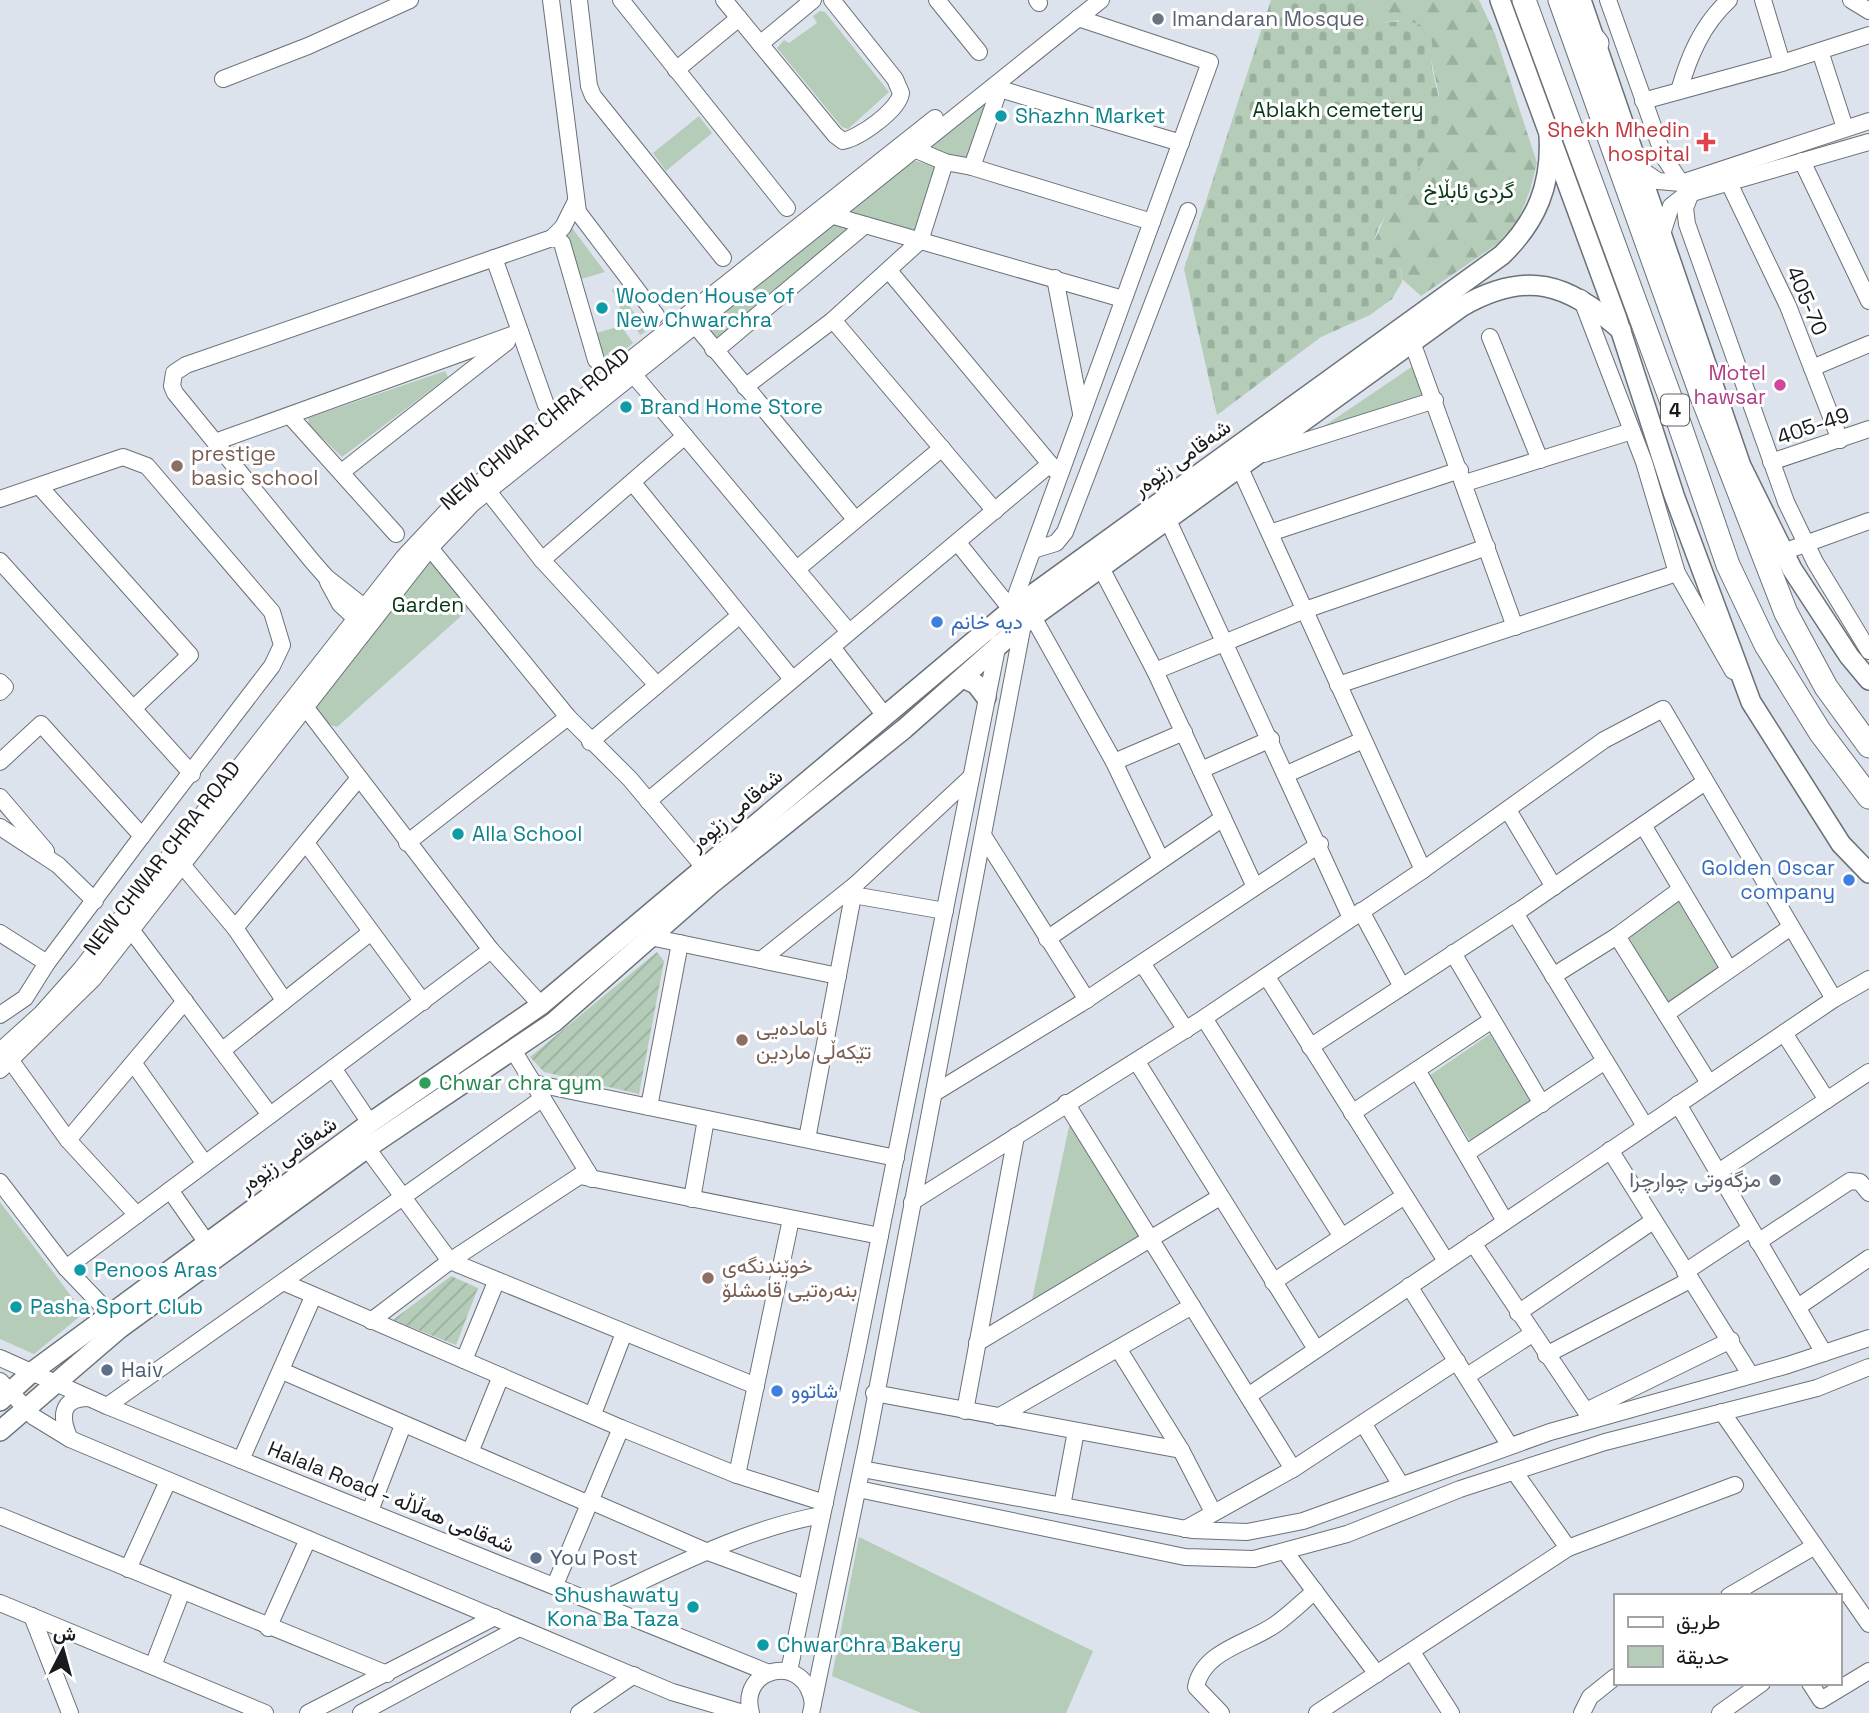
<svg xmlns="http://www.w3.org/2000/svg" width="1869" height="1713" viewBox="0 0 1869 1713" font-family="'Space Grotesk',Vazirmatn,sans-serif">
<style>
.forest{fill:url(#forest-firs)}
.cemetery{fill:url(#cemetery-stones)}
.park{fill:#b4ccb8}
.garden{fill:url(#garden-furrows)}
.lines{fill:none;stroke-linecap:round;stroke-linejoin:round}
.minor-casing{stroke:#6a7178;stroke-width:18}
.major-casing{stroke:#6a7178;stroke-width:22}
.highway-casing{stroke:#6a7178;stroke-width:25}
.minor{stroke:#fff;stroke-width:16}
.major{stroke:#fff;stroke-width:19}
.highway{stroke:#fff;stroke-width:23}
.worship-dot{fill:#6b7280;stroke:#fff;stroke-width:2.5}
.culture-dot{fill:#0f9aa8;stroke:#fff;stroke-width:2.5}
.health-dot{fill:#e0444e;stroke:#fff;stroke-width:2.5}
.hotel-dot{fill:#d1479c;stroke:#fff;stroke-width:2.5}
.education-dot{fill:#8d6e63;stroke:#fff;stroke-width:2.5}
.shop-dot{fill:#3f7fe0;stroke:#fff;stroke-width:2.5}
.leisure-dot{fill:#2e9e5b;stroke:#fff;stroke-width:2.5}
.service-dot{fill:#5c6f8a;stroke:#fff;stroke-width:2.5}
.labels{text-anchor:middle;stroke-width:6;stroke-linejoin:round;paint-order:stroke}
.shield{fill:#fff;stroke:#5d5f61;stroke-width:2}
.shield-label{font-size:19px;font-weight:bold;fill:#181a1d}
.worship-label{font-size:21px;fill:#5b616d;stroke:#fff;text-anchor:start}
.park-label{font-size:21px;fill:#063716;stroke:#fff}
.culture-label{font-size:21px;fill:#0d838f;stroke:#fff;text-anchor:start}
.health-label{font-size:21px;fill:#be3a42;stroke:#fff;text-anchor:end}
.street-label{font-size:21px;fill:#181a1d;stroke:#fff}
.hotel-label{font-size:21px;fill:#b23c85;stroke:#fff;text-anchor:end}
.education-label{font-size:21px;fill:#785e54;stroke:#fff;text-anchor:start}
.shop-label{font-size:21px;fill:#366cbe;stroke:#fff;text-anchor:start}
.leisure-label{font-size:21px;fill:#27864d;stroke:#fff;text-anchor:start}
.service-label{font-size:21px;fill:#4e5e75;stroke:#fff;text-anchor:start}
</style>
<defs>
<pattern id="forest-firs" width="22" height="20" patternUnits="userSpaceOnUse" patternTransform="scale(1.75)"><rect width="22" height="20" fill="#b4ccb8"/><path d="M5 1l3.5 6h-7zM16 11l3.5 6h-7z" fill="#9aaf9e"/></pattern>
<pattern id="cemetery-stones" width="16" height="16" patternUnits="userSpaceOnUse" patternTransform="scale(1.75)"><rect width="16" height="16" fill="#b4ccb8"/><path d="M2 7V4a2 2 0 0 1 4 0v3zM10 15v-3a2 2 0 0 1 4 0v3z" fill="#9aaf9e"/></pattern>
<pattern id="garden-furrows" width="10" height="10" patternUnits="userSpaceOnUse" patternTransform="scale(1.75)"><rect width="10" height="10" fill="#b4ccb8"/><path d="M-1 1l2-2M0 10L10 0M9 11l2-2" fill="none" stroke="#9aaf9e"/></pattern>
</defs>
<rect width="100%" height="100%" fill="#dce3ec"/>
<!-- forest -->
<path class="forest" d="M 1352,0 L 1479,0 L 1495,34 L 1537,163 L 1530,190 L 1518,220 L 1497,244 L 1421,296 L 1402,279 L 1401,270 L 1375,257 L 1373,244 L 1389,208 L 1403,195 L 1439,95 L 1431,59 L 1398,20 L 1383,23 Z"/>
<!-- cemetery -->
<path class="cemetery" d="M 1271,0 L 1352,0 L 1383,23 C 1401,20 1428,18 1432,42 C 1433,47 1431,53 1431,58 C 1432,78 1442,97 1439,117 C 1434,143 1419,170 1405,191 C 1391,214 1370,225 1375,257 L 1392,262 L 1401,271 L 1402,282 L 1392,299 L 1370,315 L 1321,337 L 1217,415 L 1184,269 Z"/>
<!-- park -->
<g class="park">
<path d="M 820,11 L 825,12 L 889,92 L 848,129 L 842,127 L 777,48 L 784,40 L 789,43 L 817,23 L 813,16 Z"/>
<path d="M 980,103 L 986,104 L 969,160 L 930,152 L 929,146 Z"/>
<path d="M 699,116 L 712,133 L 666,171 L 653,153 Z"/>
<path d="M 912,160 L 935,166 L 918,231 L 847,212 Z"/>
<path d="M 830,224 L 852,230 L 717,342 L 705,325 Z"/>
<path d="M 572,228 L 605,272 L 578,280 L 564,236 Z"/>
<path d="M 614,287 L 640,320 L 645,332 L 640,335 L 633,324 L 626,321 L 612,290 Z"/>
<path d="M 621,326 L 633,343 L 606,365 L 596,333 Z"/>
<path d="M 1416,364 L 1426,394 L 1314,433 Z"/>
<path d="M 445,371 L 448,377 L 342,457 L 309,425 L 308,418 Z"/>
<path d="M 429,557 L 470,608 L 337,727 L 330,725 L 311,705 Z"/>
<path d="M 1678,901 L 1718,968 L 1668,1003 L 1629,938 Z"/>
<path d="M 1490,1034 L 1530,1101 L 1471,1142 L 1429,1076 Z"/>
<path d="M 1070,1122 L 1141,1236 L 1031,1305 Z"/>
<path d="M 0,1202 L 84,1313 L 34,1354 L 0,1339 Z"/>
<path d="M 859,1537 L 1093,1651 L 1066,1713 L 921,1713 L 832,1676 Z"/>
</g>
<!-- garden -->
<g class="garden">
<path d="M 657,952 L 664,961 L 639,1094 L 544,1072 L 530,1057 Z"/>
<path d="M 451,1276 L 478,1288 L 456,1345 L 393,1320 Z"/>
</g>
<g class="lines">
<defs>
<g id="minor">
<path d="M 551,0 L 578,212 L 656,315"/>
<path d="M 579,0 L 589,86 L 593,96 L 723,258"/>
<path d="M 621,0 L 787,208"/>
<path d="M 724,0 L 835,135 L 843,141 C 859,138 899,110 901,93 L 895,79 L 832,0"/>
<path d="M 937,0 L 979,52"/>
<path d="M 1037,0 L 1039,3"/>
<path d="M 1608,0 L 1664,157 L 1681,183"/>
<path d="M 1763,0 L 1782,63 L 1869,35"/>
<path d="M 1851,0 L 1869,11"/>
<path d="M 760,44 L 813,0"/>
<path d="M 1820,51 L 1845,128"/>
<path d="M 676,70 L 739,18"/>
<path d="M 223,79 L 308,46 L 410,0"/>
<path d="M 993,87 L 1181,143"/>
<path d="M 1679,91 C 1689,56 1702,25 1729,0"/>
<path d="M 1643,101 L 1782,63"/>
<path d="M 914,149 L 945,162 L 972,167 L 1152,222"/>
<path d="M 1802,161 L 1869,301"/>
<path d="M 972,167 L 999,90"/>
<path d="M 1640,169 L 1658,181 L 1681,183 L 1869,121"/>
<path d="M 1729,183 L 1788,306 L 1840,440"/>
<path d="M 1691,193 L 1685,208 L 1687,224 L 1786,502 L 1815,562 L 1869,651"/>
<path d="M 834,216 L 1123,299"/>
<path d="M 1662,234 L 1671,206 L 1685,195 L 1869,142"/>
<path d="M 553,237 L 563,227 L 576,201"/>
<path d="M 494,258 L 546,405"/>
<path d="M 890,272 L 1056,471"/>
<path d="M 1055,278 L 1081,413"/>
<path d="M 1581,298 L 1644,462 L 1677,573 L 1733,671"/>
<path d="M 833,320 L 995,511"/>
<path d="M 695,325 L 855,519"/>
<path d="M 1490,337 L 1540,460"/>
<path d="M 1412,342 L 1515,627"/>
<path d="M 713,349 L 722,345 L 865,225"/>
<path d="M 1812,368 L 1869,344"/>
<path d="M 633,374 L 849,632"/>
<path d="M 745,387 L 833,320 L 920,241 L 945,162"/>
<path d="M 291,417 L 396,534"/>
<path d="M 215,442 L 520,332"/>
<path d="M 1264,454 L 1435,400"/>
<path d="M 1771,462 L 1869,429"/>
<path d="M 1239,466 L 1423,870"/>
<path d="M 343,471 L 507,342"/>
<path d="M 633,483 L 792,679"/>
<path d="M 1465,483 L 1632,431"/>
<path d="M 40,487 L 190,655 L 135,707"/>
<path d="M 487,490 L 542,560 L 657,685"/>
<path d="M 0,499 L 123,457 L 147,466 L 272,612 L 282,645 L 272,666 L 142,836 L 47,963 L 25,998 L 0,1015"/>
<path d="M 1167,518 L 1351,918"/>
<path d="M 1270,533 L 1460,470"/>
<path d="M 430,548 L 568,717 L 630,779 L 703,866"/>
<path d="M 1033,550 L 1056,543 L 1065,532 L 1188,211"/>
<path d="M 1783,552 L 1869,521"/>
<path d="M 542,560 L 685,436"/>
<path d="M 0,561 L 192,774"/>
<path d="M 1100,566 L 1155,671 L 1255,887"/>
<path d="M 797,569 L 942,448"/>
<path d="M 328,582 L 340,604 L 362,624"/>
<path d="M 1010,612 L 1210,62 L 1078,18"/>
<path d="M 373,614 L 326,577 L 312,561 L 175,393 L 172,386 L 174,373 L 186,365 L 555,237 L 562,243 L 596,360"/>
<path d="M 1033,617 L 1114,762 L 1161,860"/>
<path d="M 832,647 L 885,716"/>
<path d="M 1155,671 L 1305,610 L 1487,547"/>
<path d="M 0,682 L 5,687 L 0,692"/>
<path d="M 1338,685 L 1677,573"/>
<path d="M 306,708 L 491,950 L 541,1005"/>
<path d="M 590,742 L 739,616"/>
<path d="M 0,762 L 41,724 L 142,836"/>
<path d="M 1114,762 L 1184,732"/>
<path d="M 1201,770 L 1271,739"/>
<path d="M 1287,774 L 1363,740"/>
<path d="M 0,797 L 46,851"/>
<path d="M 648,801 L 1050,464"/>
<path d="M 1508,810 L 1554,887"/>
<path d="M 1643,825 L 1729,969"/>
<path d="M 0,827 L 58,865 L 95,901"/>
<path d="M 984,837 L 1087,1000"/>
<path d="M 306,843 L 423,1002"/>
<path d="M 407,843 L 568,717"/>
<path d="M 183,866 L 235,928 L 284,1000"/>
<path d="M 1681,889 L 1617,936 L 1709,1083"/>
<path d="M 853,895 L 945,911"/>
<path d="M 1361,911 L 1402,987"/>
<path d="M 1515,913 L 1645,1126"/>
<path d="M 235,928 L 359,778"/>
<path d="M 132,931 L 270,1115"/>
<path d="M 0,933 L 47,963"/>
<path d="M 650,937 L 838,976"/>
<path d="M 1047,939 L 1223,818"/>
<path d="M 1453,953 L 1542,1104"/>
<path d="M 761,960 L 855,885 L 971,777"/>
<path d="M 1142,963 L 1186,1030"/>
<path d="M 1553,976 L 1617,936"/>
<path d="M 1267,977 L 1446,1261"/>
<path d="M 1666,1014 L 1791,927"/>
<path d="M 1204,1018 L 1342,1237"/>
<path d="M 1784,1033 L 1827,1100"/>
<path d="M 1310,1047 L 1523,908 L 1705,782"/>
<path d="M 224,1049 L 371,932"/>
<path d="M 513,1050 L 592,1179"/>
<path d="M 0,1051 L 41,1014 L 81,969 L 404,557 L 447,511 L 523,445 L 935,118"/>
<path d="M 11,1061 L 68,1140 L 137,1215"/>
<path d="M 1137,1062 L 1316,1349"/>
<path d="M 134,1064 L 205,1164"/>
<path d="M 333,1068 L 370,1123"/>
<path d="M 0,1070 L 93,979 L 430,548 L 472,504 L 1101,0"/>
<path d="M 1417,1070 L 1505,1221"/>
<path d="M 533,1083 L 896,1158"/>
<path d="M 936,1092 L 1080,1004 L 1320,844"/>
<path d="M 1066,1103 L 1293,1469"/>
<path d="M 1678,1104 L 1824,1353"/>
<path d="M 649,1107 L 680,943"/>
<path d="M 1352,1113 L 1492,1020"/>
<path d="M 807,1139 L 855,885"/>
<path d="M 68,1140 L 185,1001"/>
<path d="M 367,1148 L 450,1261 L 756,1386"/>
<path d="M 1610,1150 L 1750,1374"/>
<path d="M 1467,1153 L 1605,1061"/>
<path d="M 1717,1173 L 1869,1072"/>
<path d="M 580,1176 L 880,1236"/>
<path d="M 0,1182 L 66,1268 L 110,1314"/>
<path d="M 170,1190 L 207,1243"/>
<path d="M 692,1199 L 706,1119"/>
<path d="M 912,1202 L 1204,1018 L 1423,870 L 1604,740 L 1663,709 L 1834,999"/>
<path d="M 1758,1242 L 1850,1181 L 1860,1182 L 1869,1193"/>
<path d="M 1473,1243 L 1591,1419"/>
<path d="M 66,1268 L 491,950"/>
<path d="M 1685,1272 L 1750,1229"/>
<path d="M 283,1282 L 621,1428 L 737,1475 L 825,1503"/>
<path d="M 1273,1282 L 1403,1197"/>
<path d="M 1409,1286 L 1510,1446"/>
<path d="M 1798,1307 L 1869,1258"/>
<path d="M 1518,1313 L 1653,1221"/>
<path d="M 371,1321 L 450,1261 L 587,1171"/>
<path d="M 977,1343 L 1220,1197"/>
<path d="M 1119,1350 L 1181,1450 L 1213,1512"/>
<path d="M 1546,1355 L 1690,1280"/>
<path d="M 0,1358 L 107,1406 L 769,1673"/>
<path d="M 464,1360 L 496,1282"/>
<path d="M 282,1371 L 587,1503"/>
<path d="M 1467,1376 L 1532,1334"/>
<path d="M 0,1381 L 34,1417 L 70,1439 L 672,1692 L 743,1713"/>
<path d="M 874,1393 L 1181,1450"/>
<path d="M 1248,1396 L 1834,999 L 1869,979"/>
<path d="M 107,1406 L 543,1098"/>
<path d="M 965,1411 L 1016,1136"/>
<path d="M 1586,1411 L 1731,1340"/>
<path d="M 1722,1412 L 1869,1624"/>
<path d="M 593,1414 L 624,1333"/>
<path d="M 998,1417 L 1192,1306"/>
<path d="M 1363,1423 L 1401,1485"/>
<path d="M 70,1439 C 60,1418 60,1398 88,1398"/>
<path d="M 471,1450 L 501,1376"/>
<path d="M 241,1460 L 313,1297"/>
<path d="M 862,1469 L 1192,1530 L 1247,1532 L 1303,1521 L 1550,1432 L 1788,1365 L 1869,1338"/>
<path d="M 1516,1474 L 1568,1548"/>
<path d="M 737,1475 L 791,1219"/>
<path d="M 858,1489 L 1185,1557 L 1254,1559 L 1347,1534 L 1460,1489 L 1605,1442 L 1817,1388 L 1869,1367"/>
<path d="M 588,1500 L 708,1552 L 806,1588"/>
<path d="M 1062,1506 L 1076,1431"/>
<path d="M 370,1511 L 403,1425"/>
<path d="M 0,1516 L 387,1674"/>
<path d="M 1185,1529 L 1293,1469 L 1457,1361"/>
<path d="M 1286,1553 L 1377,1674"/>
<path d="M 128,1569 L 168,1481"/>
<path d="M 555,1585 L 621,1428"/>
<path d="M 1729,1596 L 1815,1546"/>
<path d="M 0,1603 L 265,1713"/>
<path d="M 595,1603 C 668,1570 743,1529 822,1515"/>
<path d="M 32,1616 L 70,1713"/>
<path d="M 268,1628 L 308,1539"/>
<path d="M 1412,1652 L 1451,1713"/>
<path d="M 153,1666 L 182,1591"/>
<path d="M 789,1671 L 857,1351 L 998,643"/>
<path d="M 1810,1683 L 1821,1700 L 1869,1671"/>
<path d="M 308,1713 L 495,1617"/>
<path d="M 361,1713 L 519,1628"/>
<path d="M 579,1713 L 634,1675"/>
<path d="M 751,1713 C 738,1667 806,1651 813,1704"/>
<path d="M 811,1713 L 867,1443 L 1023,624 L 958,543"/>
<path d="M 1221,1713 L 1196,1687 C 1203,1650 1250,1643 1276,1624 C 1290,1614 1302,1602 1315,1591"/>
<path d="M 1317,1713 L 1568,1548 L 1735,1485"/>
<path d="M 1582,1713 L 1590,1697 L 1615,1677"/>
<path d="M 1720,1713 L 1762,1683"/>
</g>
<g id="major">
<path d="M 1500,0 L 1616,316 L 1674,495 L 1751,702 L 1841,844 L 1869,873"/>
<path d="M 1581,0 L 1741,466 L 1792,569 L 1849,656 L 1869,680"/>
<path d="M 963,678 L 976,684 L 986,697"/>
<path d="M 0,1401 L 32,1372 L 370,1123 L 541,1005 L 1011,610 L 1502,255 C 1537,221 1552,184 1549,135"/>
<path d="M 0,1431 L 120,1328 L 367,1148 L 554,1022 L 711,884 L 904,729 L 1023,624 L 1461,307 C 1527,269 1566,283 1621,330"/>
</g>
<g id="highway">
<path d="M 1524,0 L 1670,397 L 1728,565 L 1766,645 L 1820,732 L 1869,797"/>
<path d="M 1560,0 L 1701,394 L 1786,613 L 1826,687 L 1869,746"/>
<path d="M 1569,11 L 1597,43"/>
</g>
</defs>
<!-- minor casing -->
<use href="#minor" class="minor-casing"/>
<!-- major casing -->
<use href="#major" class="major-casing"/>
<!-- highway casing -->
<use href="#highway" class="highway-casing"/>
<!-- minor -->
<use href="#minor" class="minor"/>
<!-- major -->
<use href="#major" class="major"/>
<!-- highway -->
<use href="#highway" class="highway"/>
</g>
<!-- markers -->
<g class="worship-dot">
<circle cx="1158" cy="19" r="7"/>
<circle cx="1775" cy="1180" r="7"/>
</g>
<g class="culture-dot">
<circle cx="1001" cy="116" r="7"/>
<circle cx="602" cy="308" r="7"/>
<circle cx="626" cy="407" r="7"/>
<circle cx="458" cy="834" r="7"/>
<circle cx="80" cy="1270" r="7"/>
<circle cx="16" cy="1307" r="7"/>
<circle cx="693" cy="1607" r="7"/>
<circle cx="763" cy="1645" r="7"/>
</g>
<path class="health-dot" d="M1702.5 131.5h7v7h7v7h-7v7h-7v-7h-7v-7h7z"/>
<circle class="hotel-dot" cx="1780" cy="385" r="7"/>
<g class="education-dot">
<circle cx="177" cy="466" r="7"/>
<circle cx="742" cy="1040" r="7"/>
<circle cx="708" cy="1278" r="7"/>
</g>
<g class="shop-dot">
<circle cx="937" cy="622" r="7"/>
<circle cx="1849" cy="880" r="7"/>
<circle cx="777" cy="1391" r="7"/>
</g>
<circle class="leisure-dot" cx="425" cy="1083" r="7"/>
<g class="service-dot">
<circle cx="107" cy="1370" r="7"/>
<circle cx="536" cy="1558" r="7"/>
</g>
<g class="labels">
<!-- shield labels -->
<rect class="shield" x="1661" y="394.5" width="28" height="31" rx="5"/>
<g class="shield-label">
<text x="1675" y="417">4</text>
</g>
<!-- worship labels -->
<g class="worship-label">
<text x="1172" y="26">Imandaran Mosque</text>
<text x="1761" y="1187" text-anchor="end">مزگەوتی چوارچرا</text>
</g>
<!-- park labels -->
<g class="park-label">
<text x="1338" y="117">Ablakh cemetery</text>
<text x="1469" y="198">گردی ئابڵاخ</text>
<text x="428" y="612">Garden</text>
</g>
<!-- culture labels -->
<g class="culture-label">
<text x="1015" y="123">Shazhn Market</text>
<text x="616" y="303">Wooden House of<tspan x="616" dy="24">New Chwarchra</tspan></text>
<text x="640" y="414">Brand Home Store</text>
<text x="472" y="841">Alla School</text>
<text x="94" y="1277">Penoos Aras</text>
<text x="30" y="1314">Pasha Sport Club</text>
<text x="679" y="1602" text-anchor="end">Shushawaty<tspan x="679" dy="24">Kona Ba Taza</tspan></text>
<text x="777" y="1652">ChwarChra Bakery</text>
</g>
<!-- health labels -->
<g class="health-label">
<text x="1690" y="137">Shekh Mhedin<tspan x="1690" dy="24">hospital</tspan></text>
</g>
<!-- street labels -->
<g class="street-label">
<text transform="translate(1807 301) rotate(67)" y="7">405-70</text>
<text transform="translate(1813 426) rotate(-19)" y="7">405-49</text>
<text transform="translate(535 429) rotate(-40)" y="7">NEW CHWAR CHRA ROAD</text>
<text transform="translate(1182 458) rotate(-36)" y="7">شەقامی زێوەر</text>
<text transform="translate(736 810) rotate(-40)" y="7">شەقامی زێوەر</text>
<text transform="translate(162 858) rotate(-52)" y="7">NEW CHWAR CHRA ROAD</text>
<text transform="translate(288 1155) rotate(-36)" y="7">شەقامی زێوەر</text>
<text transform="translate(391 1497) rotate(22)" y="7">Halala Road - شەقامی هەڵاڵە</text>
</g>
<!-- hotel labels -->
<g class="hotel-label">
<text x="1766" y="380">Motel<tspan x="1766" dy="24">hawsar</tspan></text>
</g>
<!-- education labels -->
<g class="education-label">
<text x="191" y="461">prestige<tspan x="191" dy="24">basic school</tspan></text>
<text x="756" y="1035">ئامادەیی<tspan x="756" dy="24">تێکەڵی ماردین</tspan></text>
<text x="722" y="1273">خوێندنگەی<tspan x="722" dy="24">بنەرەتیی قامشلۆ</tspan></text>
</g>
<!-- shop labels -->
<g class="shop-label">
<text x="951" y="629">دیە خانم</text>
<text x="1835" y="875" text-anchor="end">Golden Oscar<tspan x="1835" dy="24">company</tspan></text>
<text x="791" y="1398">شاتوو</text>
</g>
<!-- leisure labels -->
<g class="leisure-label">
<text x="439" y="1090">Chwar chra gym</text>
</g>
<!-- service labels -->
<g class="service-label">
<text x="121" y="1377">Haiv</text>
<text x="550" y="1565">You Post</text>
</g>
</g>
<!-- legend -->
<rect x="1614" y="1594" width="228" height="91" fill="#ffffff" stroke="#a3a3a5" stroke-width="2"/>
<rect x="1628" y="1617" width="35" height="10" fill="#ffffff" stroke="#a3a3a5" stroke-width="2"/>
<text x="1676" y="1629" font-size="21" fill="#181a1d">طريق</text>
<rect x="1628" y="1646" width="35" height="21" fill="#b4ccb8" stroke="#a3a3a5" stroke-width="2"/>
<text x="1676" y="1664" font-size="21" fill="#181a1d">حديقة</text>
<!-- north arrow -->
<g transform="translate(63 1650) rotate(6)" stroke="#ffffff" stroke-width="5" paint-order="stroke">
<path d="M0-5L12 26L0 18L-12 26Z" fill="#181a1d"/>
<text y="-10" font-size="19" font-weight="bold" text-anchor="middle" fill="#181a1d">ش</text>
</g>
</svg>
